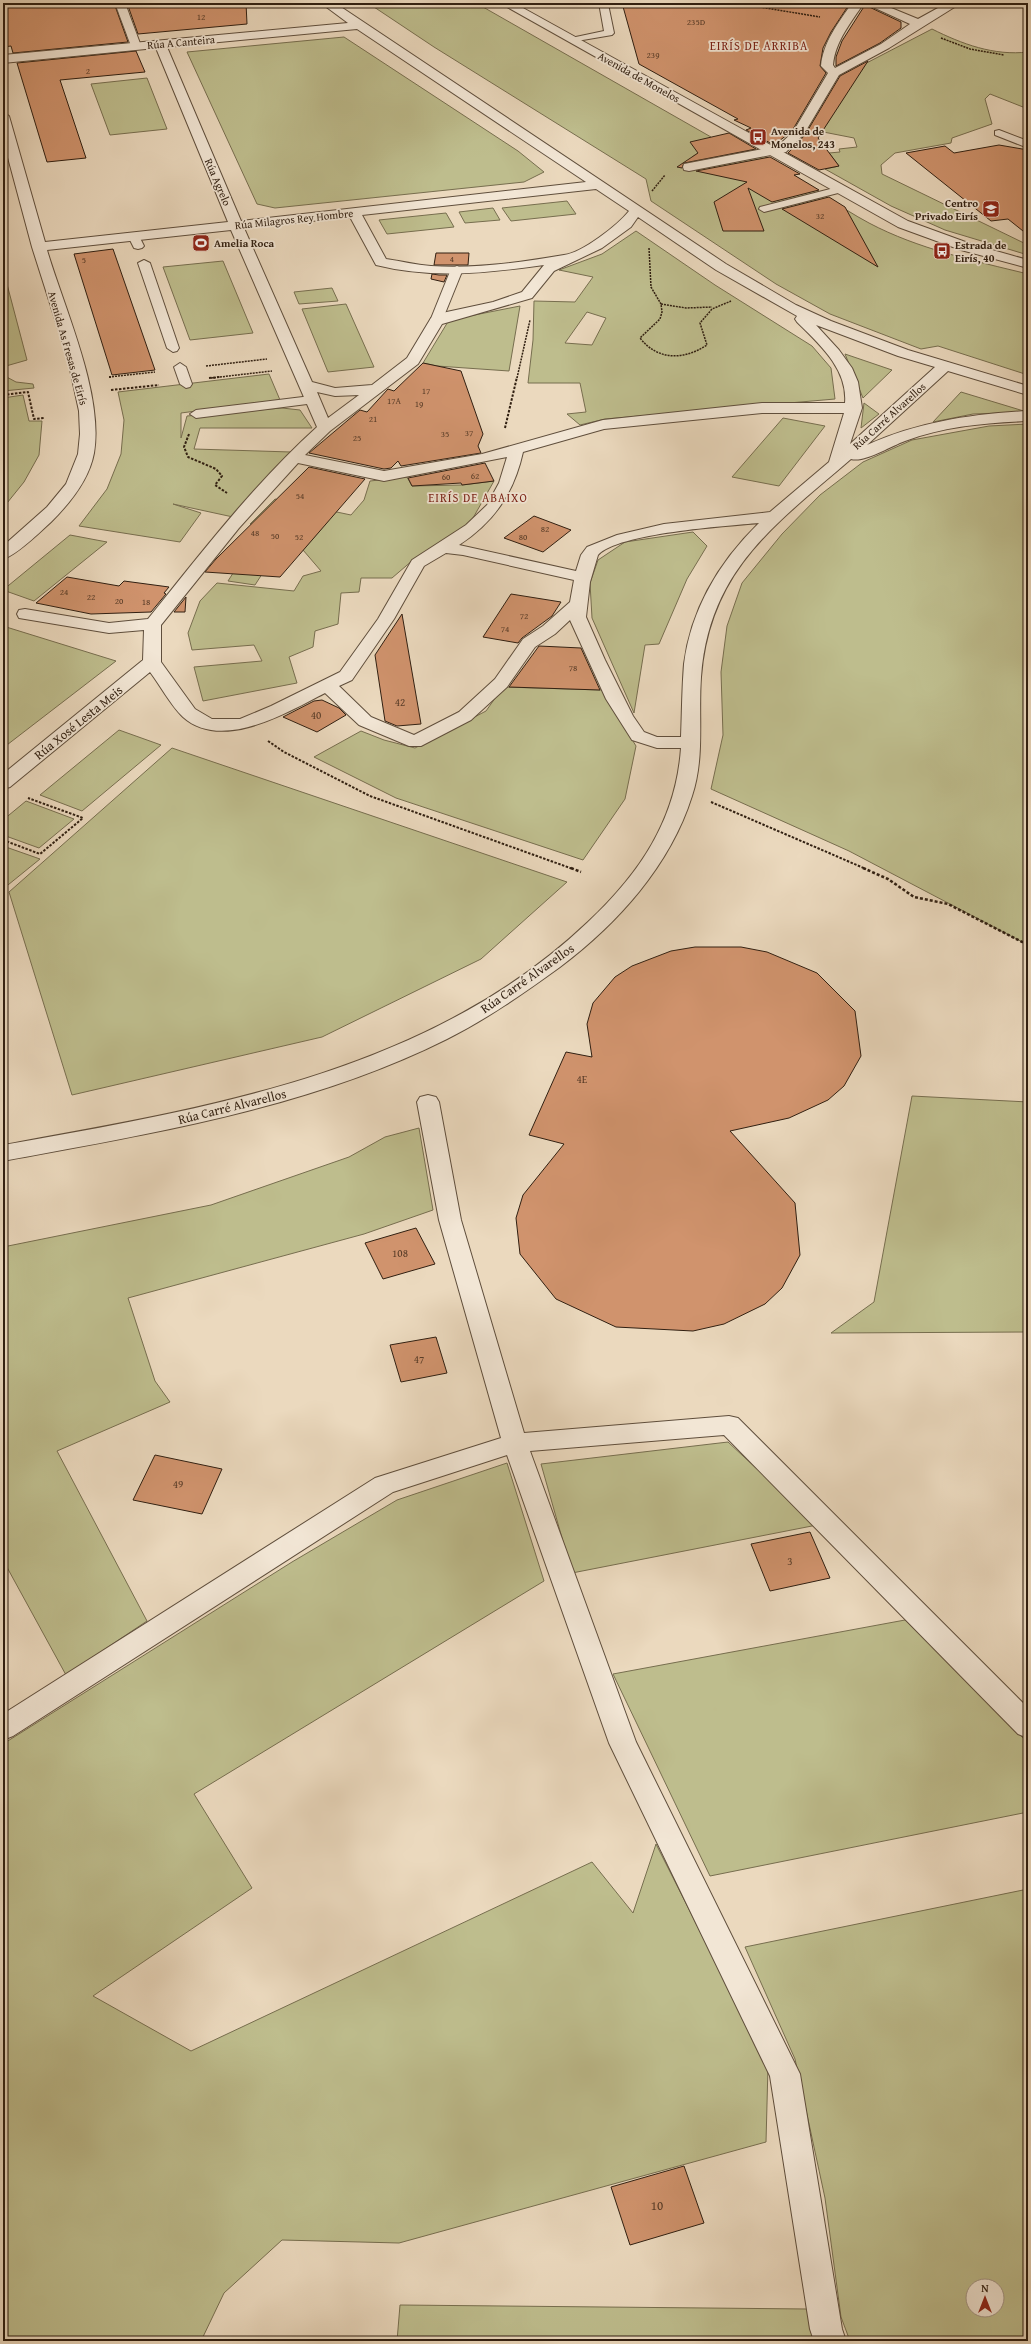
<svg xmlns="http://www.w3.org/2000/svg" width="1031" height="2344" viewBox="0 0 1031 2344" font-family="'Gentium Book Plus',serif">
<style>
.green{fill:#bebd8d;stroke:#776e4f;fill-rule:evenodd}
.building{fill:#d0936d;stroke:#301f11}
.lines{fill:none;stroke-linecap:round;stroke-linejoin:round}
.service-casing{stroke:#5f4e3c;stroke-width:2}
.minor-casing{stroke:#5f4e3c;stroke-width:2}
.tertiary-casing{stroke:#5f4e3c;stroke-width:2}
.path-far2{stroke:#301f11;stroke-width:1.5;stroke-dasharray:2 1;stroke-linecap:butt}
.path-far1{stroke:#301f11;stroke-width:2;stroke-dasharray:2.5 1.5;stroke-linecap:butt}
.path{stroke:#301f11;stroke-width:2.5;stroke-dasharray:3 2;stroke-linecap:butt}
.service{fill:#f2e6d5;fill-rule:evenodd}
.minor{fill:#f2e6d5;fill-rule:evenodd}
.tertiary{fill:#f2e6d5;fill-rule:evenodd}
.labels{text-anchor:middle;stroke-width:3.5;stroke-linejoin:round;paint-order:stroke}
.far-number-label{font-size:9px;fill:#583c28}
.far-street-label{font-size:11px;fill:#301f11;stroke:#f2e6d5}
.far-poi-label{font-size:11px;font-weight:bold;fill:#301f11;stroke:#f2e6d5;text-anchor:start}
.number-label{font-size:11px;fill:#583c28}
.far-neighbourhood-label{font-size:12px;letter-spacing:1px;fill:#7a1f14;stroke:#f2e6d5}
.street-label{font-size:13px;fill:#301f11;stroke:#f2e6d5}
.near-number-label{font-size:13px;fill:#583c28}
</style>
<rect width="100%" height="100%" fill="#ebd9be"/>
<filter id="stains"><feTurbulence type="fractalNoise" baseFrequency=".005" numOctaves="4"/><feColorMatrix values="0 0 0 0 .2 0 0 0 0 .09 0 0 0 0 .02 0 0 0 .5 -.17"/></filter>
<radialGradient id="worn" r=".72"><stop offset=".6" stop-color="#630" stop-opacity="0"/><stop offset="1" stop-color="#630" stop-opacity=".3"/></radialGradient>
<!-- green -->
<g class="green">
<path d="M 368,3 L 476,3 L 711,137 L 698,153 L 692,157 L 696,162 C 706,161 748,150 752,151 C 764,154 774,163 784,169 C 813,187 839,207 869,223 C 918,249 975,261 1028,274 L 1028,375 L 938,346 L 921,349 L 830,314 L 776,284 L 651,201 L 646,179 L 434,47 Z"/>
<path d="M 932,29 C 962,44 994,56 1028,52 L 1028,109 L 990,94 L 985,99 L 992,124 L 952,138 L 951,143 L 895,153 L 881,165 L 882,174 L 1028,245 L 1028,255 L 945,230 L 891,206 L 825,169 L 839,166 L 829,153 L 840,152 L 839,149 L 857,147 L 854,138 L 808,129 L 810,122 L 827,124 L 855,69 Z"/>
<path d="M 344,37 L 518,151 L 544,172 L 524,182 L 275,208 L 257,204 L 187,52 Z"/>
<path d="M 147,78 L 167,129 L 110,135 L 91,84 Z"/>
<path d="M 567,201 L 576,214 L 511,221 L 502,208 Z"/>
<path d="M 493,208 L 500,220 L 465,223 L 459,212 Z"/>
<path d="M 446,213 L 454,227 L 387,234 L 379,220 Z"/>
<path d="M 636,231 L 715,285 L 812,346 L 831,368 L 835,399 L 605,419 L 580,425 L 567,414 L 586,412 L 580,383 L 528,383 L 533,340 L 534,301 L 575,302 L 593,277 L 559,270 L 602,254 ZM 587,312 L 606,318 L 592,345 L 565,343 Z"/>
<path d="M 223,261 L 253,333 L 190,340 L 163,267 Z"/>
<path d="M 3,269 L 27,360 L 6,366 L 3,375 L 16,382 L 33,384 L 34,388 L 3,391 Z"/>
<path d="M 332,288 L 338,301 L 299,304 L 294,292 Z"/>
<path d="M 346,304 L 374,367 L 328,372 L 302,309 Z"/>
<path d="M 520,306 L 509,371 L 437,366 L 423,363 L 449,320 Z"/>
<path d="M 845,354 L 892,370 L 863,398 Z"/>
<path d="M 269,374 L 280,400 L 181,413 L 181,438 L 187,416 L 282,408 L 300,410 L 312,428 L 200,428 L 194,449 L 291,452 L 233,517 L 173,504 L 201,513 L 180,542 L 79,526 L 107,489 L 121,454 L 124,420 L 118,392 Z"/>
<path d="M 961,392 L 1027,412 L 973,414 L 933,422 Z"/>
<path d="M 23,395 L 29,421 L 42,421 L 39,455 L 24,482 L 3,508 L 3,398 Z"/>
<path d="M 864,403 L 879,414 L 861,428 Z"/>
<path d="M 783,418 L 825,426 L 779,486 L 732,477 Z"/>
<path d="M 1028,424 L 1028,945 L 849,851 L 711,789 L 723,735 L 721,672 L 727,626 L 742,583 L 782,534 L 820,495 L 863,462 L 912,440 L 989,426 Z"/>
<path d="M 407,477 L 412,486 L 462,485 L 494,481 L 469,525 L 413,560 L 392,578 L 361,578 L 359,592 L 341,593 L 338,624 L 315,631 L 313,647 L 289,657 L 297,683 L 203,701 L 194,667 L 262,661 L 254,645 L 192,650 L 188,633 L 200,601 L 217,583 L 294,591 L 303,576 L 321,571 L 303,550 L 328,521 L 290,530 L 250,524 L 275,499 L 351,515 L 364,500 L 370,481 Z"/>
<path d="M 693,532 L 707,546 L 687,579 L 659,644 L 645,645 L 634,713 L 592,618 L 590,583 L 598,560 L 625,542 Z"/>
<path d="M 70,535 L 107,542 L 34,601 L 3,590 Z"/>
<path d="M 273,557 L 255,585 L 228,581 L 235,570 Z"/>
<path d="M 3,626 L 116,661 L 3,748 Z"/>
<path d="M 503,687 L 602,690 L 636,746 L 625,799 L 583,860 L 396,798 L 314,757 L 361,731 L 384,740 L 415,748 L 486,711 Z"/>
<path d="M 119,730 L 161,745 L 82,811 L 40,795 Z"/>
<path d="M 172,748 L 567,882 L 481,959 L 322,1037 L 72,1095 L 9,892 Z"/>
<path d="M 26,801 L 74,819 L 39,848 L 3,835 L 3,820 Z"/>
<path d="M 3,846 L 40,859 L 3,889 Z"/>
<path d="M 912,1096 L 1028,1102 L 1028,1332 L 831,1333 L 874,1302 Z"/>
<path d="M 419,1128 L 433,1210 L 364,1234 L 128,1298 L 155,1381 L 170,1402 L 57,1451 L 147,1621 L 66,1675 L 3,1560 L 3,1247 L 211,1205 L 349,1157 L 385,1137 Z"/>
<path d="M 728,1442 L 817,1525 L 572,1573 L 541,1464 Z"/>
<path d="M 507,1463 L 544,1581 L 194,1794 L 252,1888 L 93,1996 L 191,2051 L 592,1862 L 633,1913 L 656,1844 L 768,2066 L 766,2142 L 399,2243 L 282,2240 L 224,2293 L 201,2341 L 3,2341 L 3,1744 L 292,1562 L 397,1500 Z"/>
<path d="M 905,1620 L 1028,1743 L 1028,1812 L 710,1876 L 613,1674 Z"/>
<path d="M 1028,1889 L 1028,2341 L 850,2341 L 841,2317 L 825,2198 L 795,2059 L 745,1947 ZM 973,2286 L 997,2286 L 997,2310 L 973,2310 Z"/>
<path d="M 400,2305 L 808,2309 L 816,2341 L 397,2341 Z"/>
</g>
<!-- building -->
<g class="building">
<path d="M 3,3 L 114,3 L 128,42 L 13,53 L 11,46 L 3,47 Z"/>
<path d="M 127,3 L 246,3 L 247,24 L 138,34 Z"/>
<path d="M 622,3 L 850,3 L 831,32 L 823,48 L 820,66 L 826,73 L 792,131 L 774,145 L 746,130 L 751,128 L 734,120 L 738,119 L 639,64 Z"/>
<path d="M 865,5 L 901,22 L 901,28 L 880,43 L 836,66 L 836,57 L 842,41 Z"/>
<path d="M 136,51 L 145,72 L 60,80 L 86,158 L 47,162 L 17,63 Z"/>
<path d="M 868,61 L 818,138 L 839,166 L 819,170 L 788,153 L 805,135 L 840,76 Z"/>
<path d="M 729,133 L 756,149 L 684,163 L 682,168 L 677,167 L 698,153 L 690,142 Z"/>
<path d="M 999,145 L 1028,150 L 1028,235 L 1008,219 L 991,221 L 906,153 L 945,146 L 954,153 Z"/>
<path d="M 770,157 L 800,174 L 794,175 L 819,190 L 772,202 L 748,188 L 764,231 L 723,231 L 714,202 L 747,182 L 696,171 Z"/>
<path d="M 829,197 L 845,207 L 878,267 L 782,209 Z"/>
<path d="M 113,249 L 155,370 L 112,375 L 74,254 Z"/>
<path d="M 436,253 L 469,253 L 468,265 L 434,265 Z"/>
<path d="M 432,274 L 439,275 L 447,275 L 444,282 L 431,279 Z"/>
<path d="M 423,363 L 461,371 L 483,434 L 478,446 L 481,453 L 401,466 L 398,461 L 391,468 L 384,469 L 309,453 L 360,410 L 367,412 L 388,389 L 394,391 Z"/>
<path d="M 485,463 L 494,481 L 462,485 L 461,483 L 412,486 L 408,478 Z"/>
<path d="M 309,467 L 365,479 L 280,577 L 205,572 L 216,559 Z"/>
<path d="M 534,516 L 571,530 L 543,552 L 504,538 Z"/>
<path d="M 67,577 L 119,586 L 124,581 L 169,587 L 164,593 L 166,594 L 151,612 L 91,614 L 36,603 Z"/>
<path d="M 511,594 L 561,602 L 552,616 L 522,638 L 518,643 L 483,637 Z"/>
<path d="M 186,597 L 185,612 L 174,612 Z"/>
<path d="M 402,614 L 421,724 L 397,726 L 385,721 L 375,655 Z"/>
<path d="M 539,646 L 581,648 L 600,690 L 509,687 Z"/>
<path d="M 322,700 L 339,708 L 346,715 L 317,732 L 283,717 L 314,701 Z"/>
<path d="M 695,947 L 741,947 L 767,952 L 817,973 L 855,1011 L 861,1056 L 844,1086 L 828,1100 L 789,1118 L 730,1131 L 795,1203 L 800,1255 L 782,1288 L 765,1304 L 724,1324 L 693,1331 L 616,1327 L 556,1299 L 520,1254 L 516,1218 L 523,1195 L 564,1144 L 529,1135 L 566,1052 L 592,1057 L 587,1024 L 593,1003 L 615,977 L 632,966 L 671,951 Z"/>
<path d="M 416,1228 L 435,1264 L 383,1279 L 365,1243 Z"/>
<path d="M 436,1337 L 447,1373 L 401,1382 L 390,1345 Z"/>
<path d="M 155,1455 L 222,1469 L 202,1514 L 133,1500 Z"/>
<path d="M 810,1532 L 830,1578 L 770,1591 L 751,1544 Z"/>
<path d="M 684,2166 L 704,2223 L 630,2245 L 611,2187 Z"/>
</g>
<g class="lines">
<defs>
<g id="service">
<path d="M 115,3 L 125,3 L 141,46 L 139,48 L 131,46 Z"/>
<path d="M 599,3 L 608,4 L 614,33 L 612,35 L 571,42 L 571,38 L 604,31 Z"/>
<path d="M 999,130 L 1028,141 L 1028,148 L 995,135 L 995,131 Z"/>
<path d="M 838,187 L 842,188 L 842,192 L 764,212 L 759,209 L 760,207 Z"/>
<path d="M 134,233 L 138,234 L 144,246 L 142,248 L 138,249 L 134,248 L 128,236 Z"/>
<path d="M 144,260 L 150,263 L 179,348 L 177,351 L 173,352 L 167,348 L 138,263 Z"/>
<path d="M 457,266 L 463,269 L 442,321 L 436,324 L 432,323 L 430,321 L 451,269 Z"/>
<path d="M 180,363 L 186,367 L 192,384 L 190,387 L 186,388 L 180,384 L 174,367 Z"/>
<path d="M 311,396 L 315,397 L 317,400 L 315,403 L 196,418 L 190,414 L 196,410 Z"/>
</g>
<g id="minor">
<path d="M 321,3 L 335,3 L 726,264 L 796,305 L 831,321 L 908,350 L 1028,386 L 1028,395 L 948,371 L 867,445 C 918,422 972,414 1028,411 L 1028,421 C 986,423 945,426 905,441 C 891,446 864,463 851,459 C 776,524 709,569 701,677 C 698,717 705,757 692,796 C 670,866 617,924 560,967 C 524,993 487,1019 447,1039 C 309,1108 154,1133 3,1161 L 3,1145 C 210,1108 430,1072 588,922 C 640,873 676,820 681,748 L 657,748 L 632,740 L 606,699 L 570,620 L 555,634 L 535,647 L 507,687 L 471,720 L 421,746 L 409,746 L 359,725 L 325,693 C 288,712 222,752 183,717 C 171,706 160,685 150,672 L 10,787 L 3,789 L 3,774 L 143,660 L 144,630 L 109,633 L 19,618 L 17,614 L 19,610 L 25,609 L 109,623 L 148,619 C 201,553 254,484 317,427 L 231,230 L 47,250 C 64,308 104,394 94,453 C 89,480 70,503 51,522 C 40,532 17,555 3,559 L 3,546 L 47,507 L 66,484 L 78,454 L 80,434 L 79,411 L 68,360 L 32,247 L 3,139 L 3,112 L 9,116 L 45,242 L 228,222 L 156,48 L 3,63 L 3,55 L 348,23 ZM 357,29 L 586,182 L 241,221 L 167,47 ZM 596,189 L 629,211 C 618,225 582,253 564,255 C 522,262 475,269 431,266 C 416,265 401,261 386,259 L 362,215 ZM 350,217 L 376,265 C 432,279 487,273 544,265 L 522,292 L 493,302 L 442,313 L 431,318 L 407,358 L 372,385 L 335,388 L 312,382 L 244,228 ZM 638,217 L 716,270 L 797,316 L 795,319 L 797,322 C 819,344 848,369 845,403 L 762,403 L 603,420 L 482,454 L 384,471 L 305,455 L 330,431 L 418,364 L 442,324 L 532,298 L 554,271 L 602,248 L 631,227 ZM 816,325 L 898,356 L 935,367 L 850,444 L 862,408 L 858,382 L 852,368 L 839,350 ZM 317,392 L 335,396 L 359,395 L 328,418 ZM 762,413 L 844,413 L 829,462 L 770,512 L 664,524 L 617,535 L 587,547 L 581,555 L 576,571 L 459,545 C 494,522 514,493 523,452 L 604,429 ZM 507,457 L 499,483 L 487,505 L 466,525 L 412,560 L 378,619 L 340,672 L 271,706 L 240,719 L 212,719 L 195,709 L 161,662 L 161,625 L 239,528 L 298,463 L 384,481 ZM 759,523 C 720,561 691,609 684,664 C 682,688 682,712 681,737 L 657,737 L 644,732 L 633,716 L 605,660 L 586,617 L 590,582 L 598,555 C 618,533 726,526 759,523 ZM 446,553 L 463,555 L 574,580 L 570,602 L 543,626 L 523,639 L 495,679 L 459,712 L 414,735 L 371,717 L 339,686 L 352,680 L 394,619 L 424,566 Z"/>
<path d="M 852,3 L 879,3 L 918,19 L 947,3 L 961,3 L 889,48 L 839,75 L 804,134 L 786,152 L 689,171 L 684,170 L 683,167 L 684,164 L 778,146 L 793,132 L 828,73 L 821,66 C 823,42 839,22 852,3 ZM 864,3 L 910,24 L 881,44 L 835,68 L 833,65 C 835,42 851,22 864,3 Z"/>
<path d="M 428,1095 L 436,1097 L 439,1102 L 461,1220 L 524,1433 L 729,1416 L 738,1418 L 1028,1708 L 1028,1738 L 1018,1734 L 724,1435 L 530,1451 L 636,1742 L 800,2074 L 842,2329 L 846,2341 L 814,2341 L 810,2329 L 770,2076 L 609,1743 L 507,1455 L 393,1492 L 13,1736 L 3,1740 L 3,1714 L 375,1478 L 501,1438 L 439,1220 L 417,1102 L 420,1097 Z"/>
</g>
<path id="tertiary" d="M 500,3 L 514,3 L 908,221 L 971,244 L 1028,260 L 1028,268 L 961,250 L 898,227 Z"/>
</defs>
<!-- service casing -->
<use href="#service" class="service-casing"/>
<!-- minor casing -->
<use href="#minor" class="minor-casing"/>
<!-- tertiary casing -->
<use href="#tertiary" class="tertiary-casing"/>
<!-- path-far2 -->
<g class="path-far2">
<path d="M 736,3 L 820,17"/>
<path d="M 941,38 L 970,49 L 1004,55"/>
<path d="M 652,191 L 665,175"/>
<path d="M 649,248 L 651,287 L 661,304 L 662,312 L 660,319 L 640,338 C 658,361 684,360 707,345 L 700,323 L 712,309 L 731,301"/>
<path d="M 661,304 L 686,308 L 712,307"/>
<path d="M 206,366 L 267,359"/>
<path d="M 109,377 L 155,372"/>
<path d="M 211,378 L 272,371"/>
<path d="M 517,378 L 530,320"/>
</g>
<!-- path-far1 -->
<g class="path-far1">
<path d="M 109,377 L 111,377"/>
<path d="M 209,378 L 220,377"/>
<path d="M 111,390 L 159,385"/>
<path d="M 3,395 L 28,392 L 34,419 L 44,418"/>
<path d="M 505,428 L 517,377"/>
<path d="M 189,434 L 184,447 L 188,457 L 216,469 L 222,476 L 215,485 L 227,493"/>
<path d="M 268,741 L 284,752 L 370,796 L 573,869"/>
<path d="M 711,802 L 866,869"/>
<path d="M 3,840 L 40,854 L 83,818 L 28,798"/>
</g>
<!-- path -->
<g class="path">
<path d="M 571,868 L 581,872"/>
<path d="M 863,868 L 888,879 L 914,897 L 948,904 L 1028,945"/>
</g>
<!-- service -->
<use href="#service" class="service"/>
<!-- minor -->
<use href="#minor" class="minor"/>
<!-- tertiary -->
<use href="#tertiary" class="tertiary"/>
</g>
<!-- icons -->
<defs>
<symbol id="bus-square" viewBox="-11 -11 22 22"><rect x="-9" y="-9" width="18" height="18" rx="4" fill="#8f2418" stroke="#f2e6d5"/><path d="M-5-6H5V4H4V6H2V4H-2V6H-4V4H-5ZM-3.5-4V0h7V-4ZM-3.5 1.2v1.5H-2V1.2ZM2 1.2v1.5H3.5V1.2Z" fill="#fff"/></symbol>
<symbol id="school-square" viewBox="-11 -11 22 22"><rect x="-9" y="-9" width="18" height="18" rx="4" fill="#8f2418" stroke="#f2e6d5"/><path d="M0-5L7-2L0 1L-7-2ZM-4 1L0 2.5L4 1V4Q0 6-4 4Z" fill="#fff"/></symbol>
<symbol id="stadium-square" viewBox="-11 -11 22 22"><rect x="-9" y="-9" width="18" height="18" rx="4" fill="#8f2418" stroke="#f2e6d5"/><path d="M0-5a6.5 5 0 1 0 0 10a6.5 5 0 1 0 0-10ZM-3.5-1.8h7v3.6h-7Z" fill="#fff"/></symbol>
</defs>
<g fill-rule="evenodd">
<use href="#bus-square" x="748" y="127" width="20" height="20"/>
<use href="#school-square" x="981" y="199" width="20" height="20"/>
<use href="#stadium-square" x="191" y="233" width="20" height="20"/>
<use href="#bus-square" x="932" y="241" width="20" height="20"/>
</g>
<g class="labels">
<!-- far-number labels -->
<g class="far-number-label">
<text x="201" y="20">12</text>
<text x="696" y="25">235D</text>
<text x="653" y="58">239</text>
<text x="88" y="74">2</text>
<text x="820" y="219">32</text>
<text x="452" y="262">4</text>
<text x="84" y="263">5</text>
<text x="426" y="394">17</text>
<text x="394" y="404">17A</text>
<text x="419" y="407">19</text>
<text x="373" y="422">21</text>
<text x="469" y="436">37</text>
<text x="445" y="437">35</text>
<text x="357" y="441">25</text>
<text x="475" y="479">62</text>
<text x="446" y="480">60</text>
<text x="300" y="499">54</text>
<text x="545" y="532">82</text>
<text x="255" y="536">48</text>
<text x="275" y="539">50</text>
<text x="299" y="540">52</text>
<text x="523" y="540">80</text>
<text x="64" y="595">24</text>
<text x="91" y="600">22</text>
<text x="119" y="604">20</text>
<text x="146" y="605">18</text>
<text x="524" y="619">72</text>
<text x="505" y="632">74</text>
<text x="573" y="671">78</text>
</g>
<!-- far-street labels -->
<g class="far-street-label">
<text transform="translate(181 42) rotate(-5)" y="4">Rúa A Canteira</text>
<text transform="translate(639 77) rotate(29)" y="4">Avenida de Monelos</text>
<text transform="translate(218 182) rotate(67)" y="4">Rúa Agrelo</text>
<text transform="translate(294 219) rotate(-6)" y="4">Rúa Milagros Rey Hombre</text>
<text transform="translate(68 348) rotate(74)" y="4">Avenida As Fresas de Eirís</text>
<text transform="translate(889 416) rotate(-42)" y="4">Rúa Carré Alvarellos</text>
</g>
<!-- far-poi labels -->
<g class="far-poi-label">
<text x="771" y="135">Avenida de<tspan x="771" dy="13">Monelos, 243</tspan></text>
<text x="978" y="207" text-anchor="end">Centro<tspan x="978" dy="13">Privado Eirís</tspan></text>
<text x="214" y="247">Amelia Roca</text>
<text x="955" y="249">Estrada de<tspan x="955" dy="13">Eirís, 40</tspan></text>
</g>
<!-- number labels -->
<g class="number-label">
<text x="400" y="706">42</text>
<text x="316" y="719">40</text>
<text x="582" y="1083">4E</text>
<text x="400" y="1257">108</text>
<text x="419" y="1363">47</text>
<text x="178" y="1488">49</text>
<text x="790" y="1565">3</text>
</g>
<!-- far-neighbourhood labels -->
<g class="far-neighbourhood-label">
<text x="759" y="50">EIRÍS DE ARRIBA</text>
<text x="478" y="502">EIRÍS DE ABAIXO</text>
</g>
<!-- street labels -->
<g class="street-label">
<text transform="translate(78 722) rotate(-39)" y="5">Rúa Xosé Lesta Meis</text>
<text transform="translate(527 978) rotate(-35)" y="5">Rúa Carré Alvarellos</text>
<text transform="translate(232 1106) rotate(-14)" y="5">Rúa Carré Alvarellos</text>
</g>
<!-- near-number labels -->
<g class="near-number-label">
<text x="657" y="2210">10</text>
</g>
</g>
<!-- margin -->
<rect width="1031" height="2344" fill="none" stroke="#ebd9be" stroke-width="16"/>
<rect x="4" y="4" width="1023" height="2336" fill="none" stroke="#301f11" stroke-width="2"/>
<rect x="8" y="8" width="1015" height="2328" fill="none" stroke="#301f11"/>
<!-- north arrow -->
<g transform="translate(985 2298)"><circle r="19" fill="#f2e6d5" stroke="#a49687"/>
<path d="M0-3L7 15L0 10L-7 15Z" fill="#8f2418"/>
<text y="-6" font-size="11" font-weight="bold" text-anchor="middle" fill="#301f11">N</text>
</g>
<rect width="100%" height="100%" filter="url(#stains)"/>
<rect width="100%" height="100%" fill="url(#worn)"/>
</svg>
